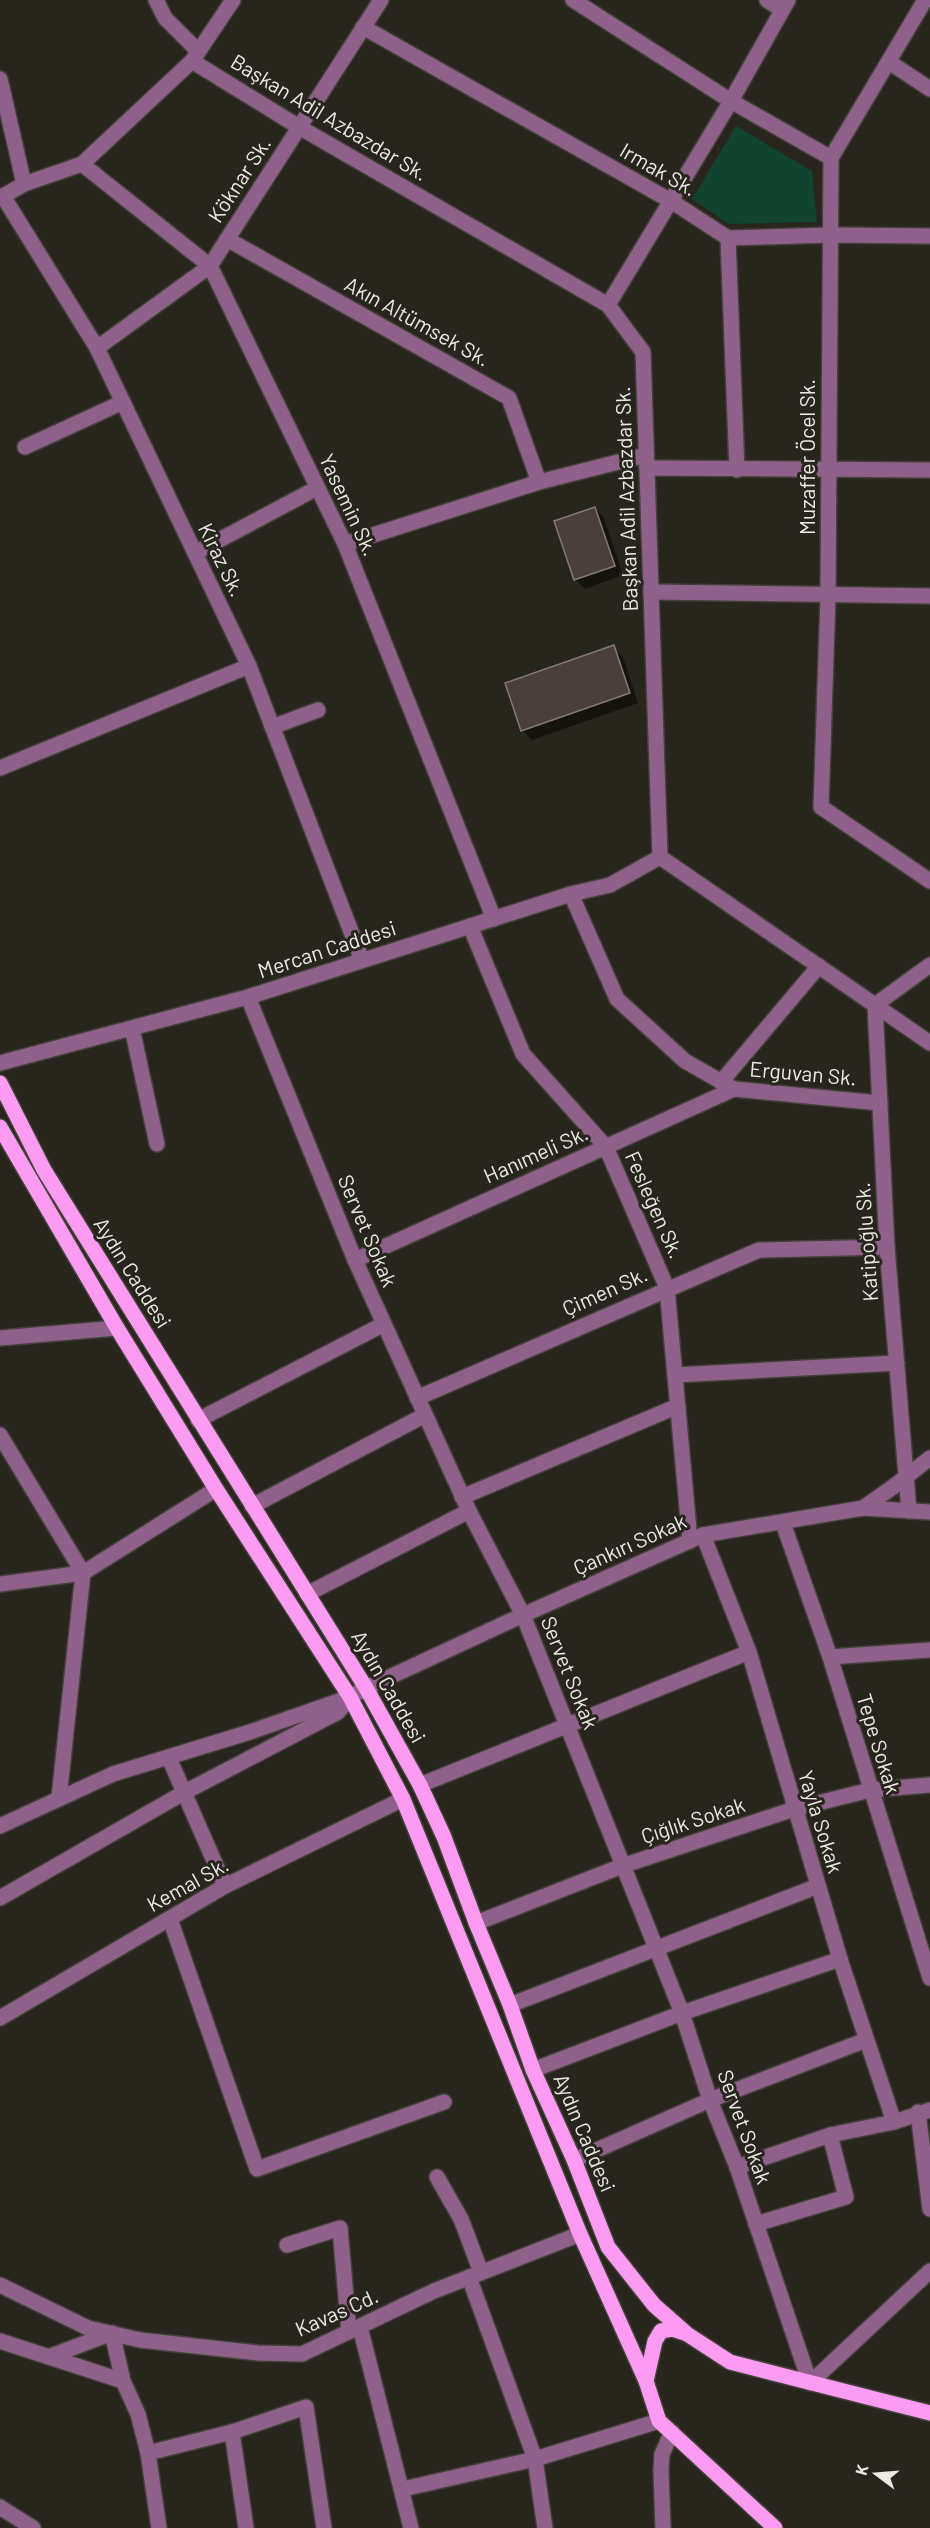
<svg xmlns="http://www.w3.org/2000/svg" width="930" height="2528" viewBox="0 0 930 2528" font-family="Barlow,sans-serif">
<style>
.green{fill:#10442e}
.shadow{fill:#0007}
.building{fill:#4b3f3c;stroke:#867975;stroke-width:1.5}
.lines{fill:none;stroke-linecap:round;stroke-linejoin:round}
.minor-casing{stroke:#424038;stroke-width:18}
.major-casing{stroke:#424038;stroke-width:18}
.minor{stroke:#8f618a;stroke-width:15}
.major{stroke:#fb9bf1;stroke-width:15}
.labels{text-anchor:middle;stroke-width:6;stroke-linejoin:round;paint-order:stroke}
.street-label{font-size:21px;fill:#ebe9e3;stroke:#27251c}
</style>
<rect width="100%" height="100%" fill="#27251c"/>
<!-- green -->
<path class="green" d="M 736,126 L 812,171 L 817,222 L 729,224 L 692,199 Z"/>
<!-- shadow -->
<g class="shadow">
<path d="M 595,508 L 604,518 L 623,575 L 585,589 L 575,579 Z"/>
<path d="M 613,647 L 623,657 L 638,703 L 532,740 L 522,730 Z"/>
</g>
<!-- building -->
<g class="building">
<path d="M 595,507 L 615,566 L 574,580 L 554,521 Z"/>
<path d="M 614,645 L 630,693 L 521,731 L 505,683 Z"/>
</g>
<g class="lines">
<defs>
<g id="minor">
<path d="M 156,0 L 165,18 L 198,51"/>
<path d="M 573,0 L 731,101 L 831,158"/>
<path d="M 767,0 L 782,10"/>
<path d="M 925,0 L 831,158 L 828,596 L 821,807 L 930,881"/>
<path d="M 363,27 L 671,201 L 728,238 L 737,470"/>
<path d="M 192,61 L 299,127 L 608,305 L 643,352 L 660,857 L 930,1043"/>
<path d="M 889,62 L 930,89"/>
<path d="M 0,79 L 24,184"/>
<path d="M 82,164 L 210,266 L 345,544 L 494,919"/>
<path d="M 3,196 L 97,348 L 249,666 L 362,960"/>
<path d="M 0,198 L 24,184 L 82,164 L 192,61 L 233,0"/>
<path d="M 728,238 L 831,235 L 930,236"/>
<path d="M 227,239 L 509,398 L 539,482"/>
<path d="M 608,305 L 731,101 L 788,0"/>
<path d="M 97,348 L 210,266 L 381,0"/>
<path d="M 25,447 L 123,402"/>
<path d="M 647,468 L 930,470"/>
<path d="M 345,544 L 539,482 L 646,455"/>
<path d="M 195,553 L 317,488"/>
<path d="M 651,592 L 930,596"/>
<path d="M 272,727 L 318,710"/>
<path d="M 0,768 L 249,666"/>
<path d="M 571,894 L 617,999 L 685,1061 L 734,1089 L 880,1103"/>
<path d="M 470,926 L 523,1054 L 606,1147 L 667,1288 L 690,1541"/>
<path d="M 248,997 L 355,1260 L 469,1511 L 523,1615 L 682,2013 L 710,2100 L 737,2167 L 810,2383 L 930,2271"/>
<path d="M 132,1028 L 157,1144"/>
<path d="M 0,1063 L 248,997 L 571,894 L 610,885 L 660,857"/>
<path d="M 721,1082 L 819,966"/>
<path d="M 355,1260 L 734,1089"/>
<path d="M 0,1338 L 117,1328"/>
<path d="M 675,1375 L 897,1363"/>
<path d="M 417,1398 L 759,1250 L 887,1247"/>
<path d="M 198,1420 L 384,1324"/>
<path d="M 0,1435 L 83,1573 L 59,1798"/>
<path d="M 462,1497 L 678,1406"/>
<path d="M 252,1506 L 425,1415"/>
<path d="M 863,1508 L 893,1487 L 930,1458"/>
<path d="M 909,1511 L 887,1247 L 875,1005 L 930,965"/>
<path d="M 783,1523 L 830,1657 L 930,1978"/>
<path d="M 703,1535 L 749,1652 L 840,1959 L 894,2122"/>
<path d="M 0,1584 L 83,1573 L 216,1489"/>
<path d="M 307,1594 L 469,1511"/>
<path d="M 830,1657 L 930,1650"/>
<path d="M 169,1758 L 225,1886"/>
<path d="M 420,1785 L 749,1652"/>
<path d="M 0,1826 L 113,1774 L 250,1732 L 350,1697"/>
<path d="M 0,1898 L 185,1792 L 338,1712 L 350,1697 L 366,1688 L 523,1615 L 703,1535 L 863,1508 L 930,1512"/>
<path d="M 170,1919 L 257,2169 L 444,2102"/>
<path d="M 476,1923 L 622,1866 L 794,1809 L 870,1790 L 930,1785"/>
<path d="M 510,2005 L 818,1886"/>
<path d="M 0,2018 L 225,1886 L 403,1799"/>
<path d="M 533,2070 L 682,2013 L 840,1959"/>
<path d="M 918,2112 L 930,2209"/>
<path d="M 574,2160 L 710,2100 L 866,2040"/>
<path d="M 737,2167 L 830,2135 L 894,2122 L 930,2110"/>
<path d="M 437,2177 L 461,2219 L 481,2272"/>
<path d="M 756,2224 L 846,2197 L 830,2135"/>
<path d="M 287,2245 L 340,2228 L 349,2332"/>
<path d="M 469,2277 L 535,2459 L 545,2528"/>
<path d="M 0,2285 L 88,2328 L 140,2340 L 258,2353 L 302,2354 L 434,2291 L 580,2234"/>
<path d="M 360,2327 L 411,2528"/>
<path d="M 0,2341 L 123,2381 L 138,2414 L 148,2453 L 159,2528"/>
<path d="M 51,2356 L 112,2333 L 123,2381"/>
<path d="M 232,2432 L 246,2528"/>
<path d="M 148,2453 L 232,2432 L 306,2407 L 324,2528"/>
<path d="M 403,2489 L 535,2459 L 659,2421"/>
<path d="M 0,2507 L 33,2528"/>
<path d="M 663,2528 L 661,2470 L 662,2454 L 672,2432"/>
</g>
<g id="major">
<path d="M 0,1083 L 44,1170 L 366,1688 L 420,1785 L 444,1837 L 476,1923 L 510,2005 L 533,2070 L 574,2160 L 608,2247 L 654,2305 L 687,2334 L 730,2362 L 930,2413"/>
<path d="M 0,1127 L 117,1328 L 216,1489 L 350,1697 L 403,1799 L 580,2234 L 646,2381 L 659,2421 L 775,2528"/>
<path d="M 646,2381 L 655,2341 L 661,2331 L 672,2329 L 684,2333"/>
</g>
</defs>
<!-- minor casing -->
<use href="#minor" class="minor-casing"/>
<!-- major casing -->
<use href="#major" class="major-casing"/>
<!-- minor -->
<use href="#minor" class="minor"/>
<!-- major -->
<use href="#major" class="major"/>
</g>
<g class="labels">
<!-- street labels -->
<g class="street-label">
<text transform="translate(329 118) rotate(31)" y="7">Başkan Adil Azbazdar Sk.</text>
<text transform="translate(658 170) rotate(30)" y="7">Irmak Sk.</text>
<text transform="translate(240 180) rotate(-57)" y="7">Köknar Sk.</text>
<text transform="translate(417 322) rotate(29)" y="7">Akın Altümsek Sk.</text>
<text transform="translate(808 457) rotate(-90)" y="7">Muzaffer Öcel Sk.</text>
<text transform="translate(627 499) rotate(-92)" y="7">Başkan Adil Azbazdar Sk.</text>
<text transform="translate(348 505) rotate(65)" y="7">Yasemin Sk.</text>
<text transform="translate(221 560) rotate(64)" y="7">Kiraz Sk.</text>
<text transform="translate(327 950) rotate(-18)" y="7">Mercan Caddesi</text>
<text transform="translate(803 1074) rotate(5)" y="7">Erguvan Sk.</text>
<text transform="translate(536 1155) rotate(-24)" y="7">Hanımeli Sk.</text>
<text transform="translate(654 1205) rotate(66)" y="7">Fesleğen Sk.</text>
<text transform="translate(367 1231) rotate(67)" y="7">Servet Sokak</text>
<text transform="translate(867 1242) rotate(-94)" y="7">Katipoğlu Sk.</text>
<text transform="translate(132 1273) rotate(58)" y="7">Aydın Caddesi</text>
<text transform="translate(605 1292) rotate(-24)" y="7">Çimen Sk.</text>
<text transform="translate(630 1545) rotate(-24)" y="7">Çankırı Sokak</text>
<text transform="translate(569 1673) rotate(68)" y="7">Servet Sokak</text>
<text transform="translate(388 1687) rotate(60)" y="7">Aydın Caddesi</text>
<text transform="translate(878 1744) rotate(73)" y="7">Tepe Sokak</text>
<text transform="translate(693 1821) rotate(-18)" y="7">Çığlık Sokak</text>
<text transform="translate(820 1822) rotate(73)" y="7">Yayla Sokak</text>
<text transform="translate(188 1885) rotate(-29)" y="7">Kemal Sk.</text>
<text transform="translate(744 2127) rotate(70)" y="7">Servet Sokak</text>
<text transform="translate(584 2133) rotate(67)" y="7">Aydın Caddesi</text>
<text transform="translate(337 2313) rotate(-24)" y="7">Kavas Cd.</text>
</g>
</g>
<!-- north arrow -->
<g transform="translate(876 2474) rotate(286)" stroke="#27251c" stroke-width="4.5" paint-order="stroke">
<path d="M0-4.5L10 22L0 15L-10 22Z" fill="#ebe9e3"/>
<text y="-9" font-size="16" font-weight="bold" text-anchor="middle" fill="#ebe9e3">K</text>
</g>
</svg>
